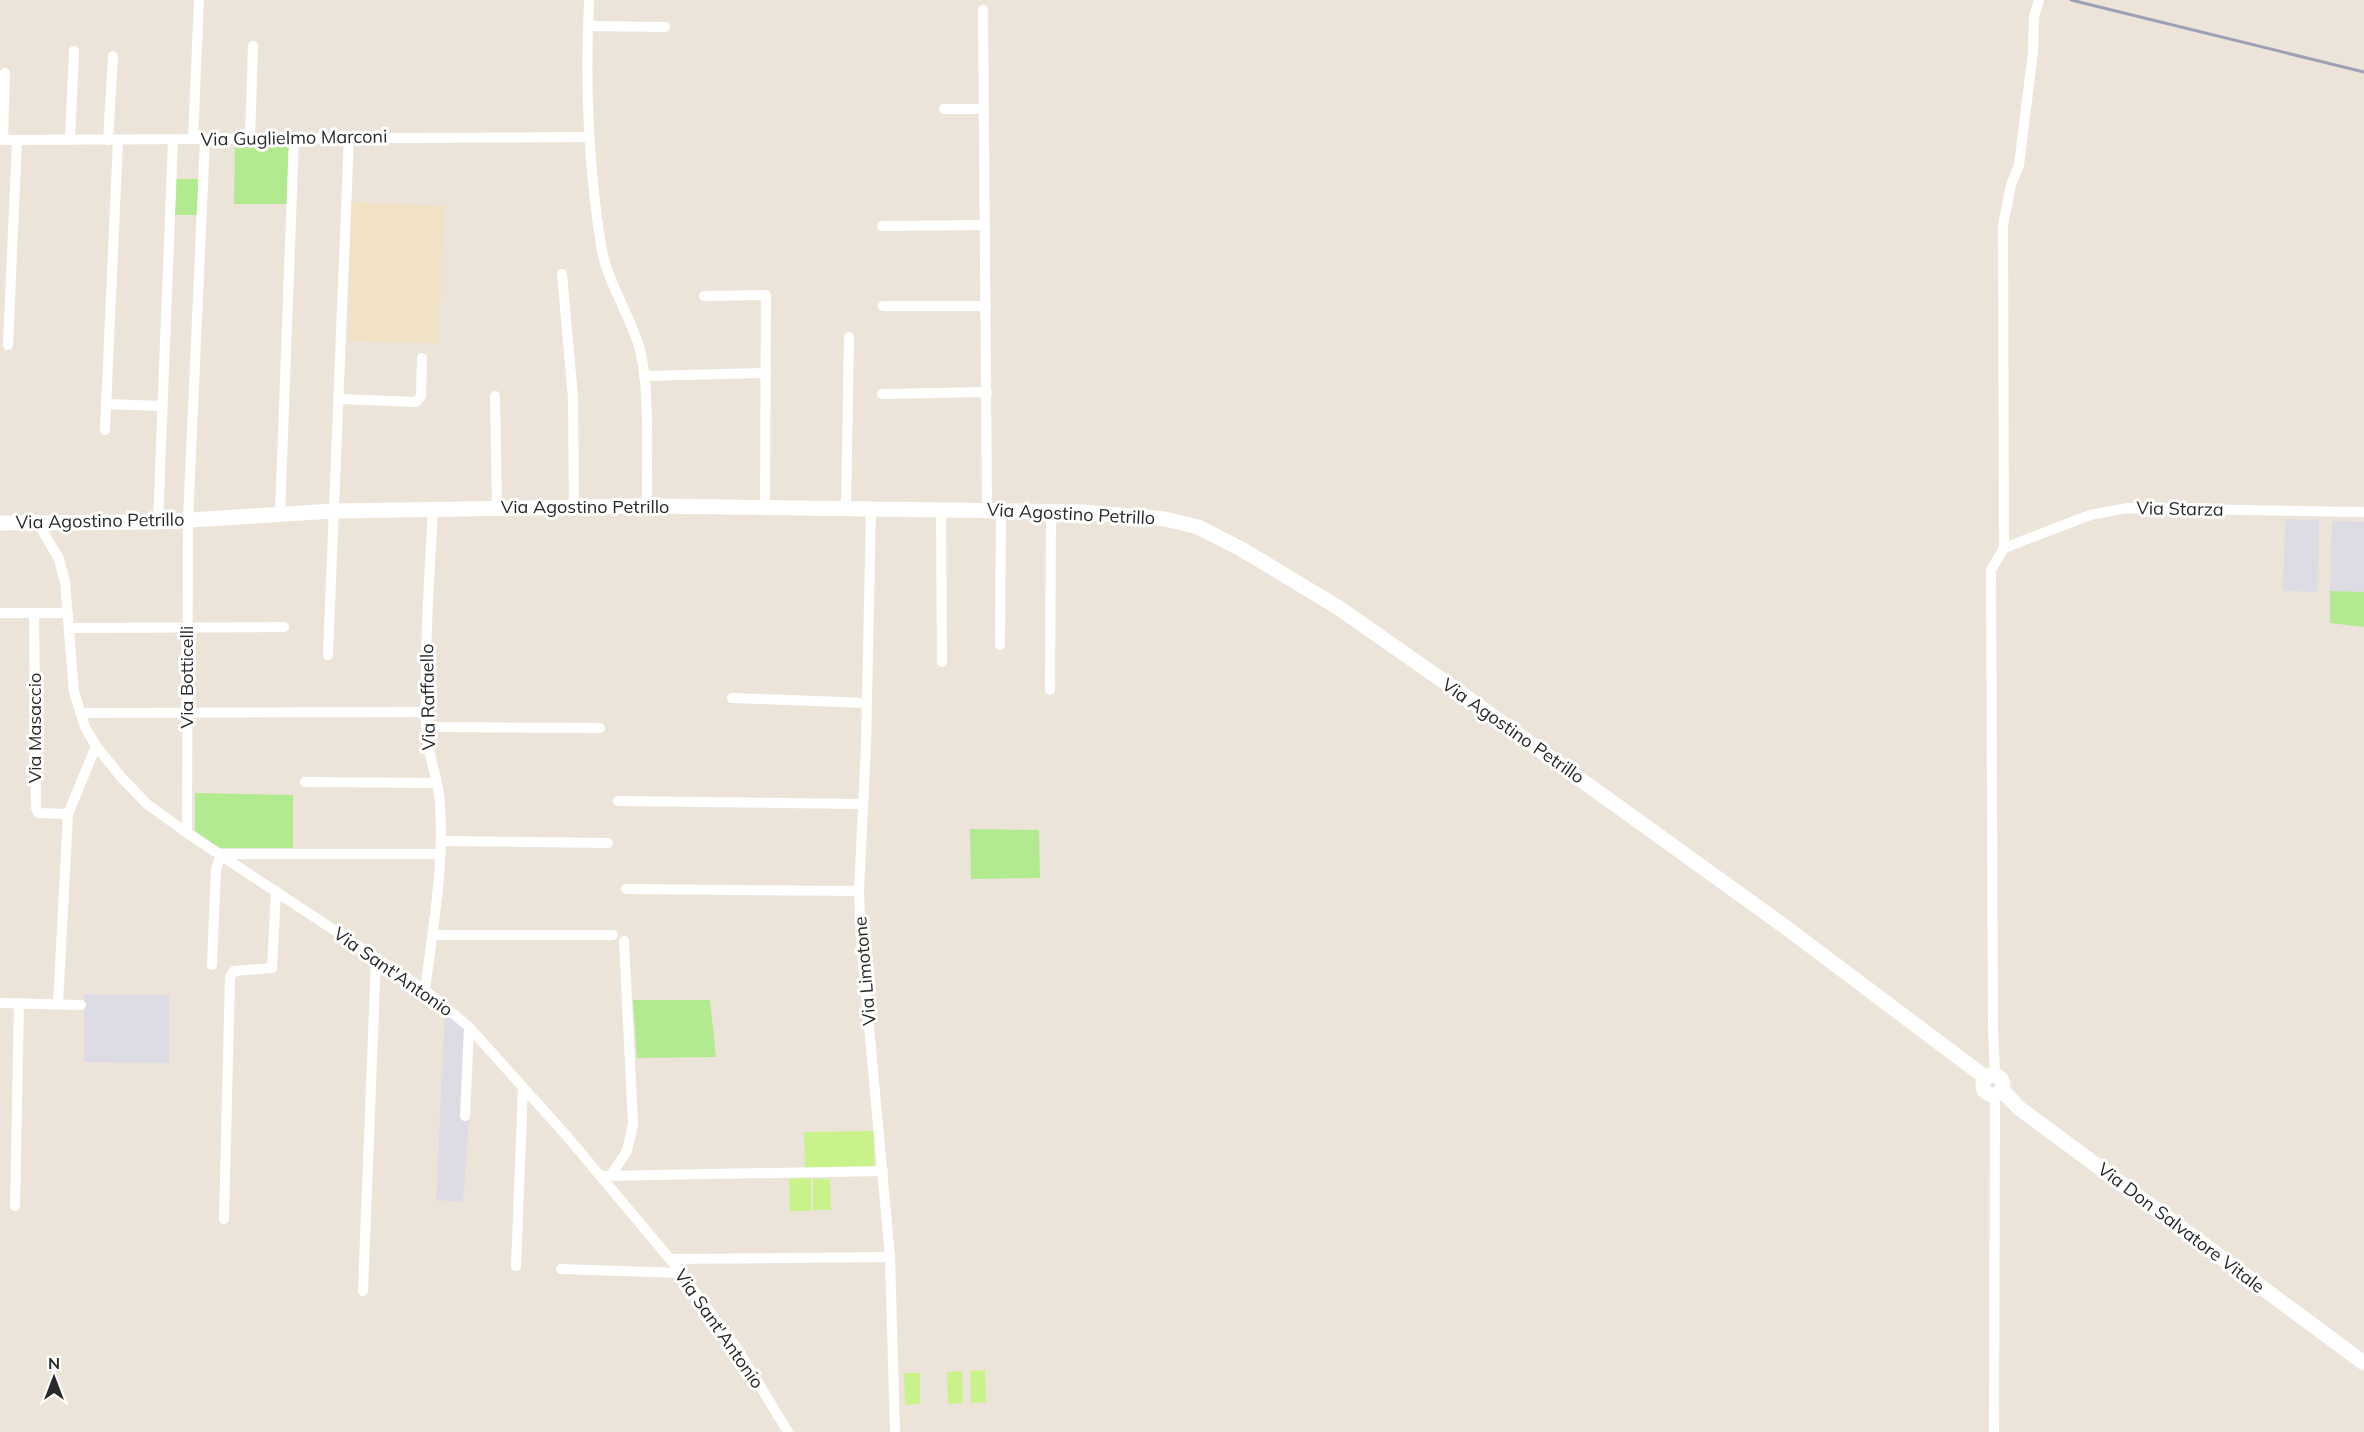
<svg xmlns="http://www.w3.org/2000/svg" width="2364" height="1432" viewBox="0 0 2364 1432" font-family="Mulish,sans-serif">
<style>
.industrial{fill:#dddbe4}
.education{fill:#f1e2c6}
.green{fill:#b1ea8f}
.pitch{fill:#c9f38a}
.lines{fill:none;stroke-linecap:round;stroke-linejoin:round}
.street{stroke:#fff;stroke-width:10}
.secondary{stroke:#fff;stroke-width:15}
.rail{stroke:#9ba0b6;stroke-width:3}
.labels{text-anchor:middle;stroke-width:6;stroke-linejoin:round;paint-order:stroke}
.street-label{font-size:18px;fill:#292929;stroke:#fff}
</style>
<rect width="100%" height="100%" fill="#ede4d9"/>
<!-- industrial -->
<g class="industrial">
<path d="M 2285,519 L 2319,520 L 2318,592 L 2283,591 Z"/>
<path d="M 2332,521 L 2364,522 L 2364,592 L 2330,591 Z"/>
<path d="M 84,994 L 169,995 L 169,1063 L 84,1062 Z"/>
<path d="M 445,1012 L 465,1030 L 462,1120 L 469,1120 L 463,1202 L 436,1200 Z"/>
</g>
<!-- education -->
<path class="education" d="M 351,202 L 444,206 L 438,343 L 348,341 Z"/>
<!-- green -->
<g class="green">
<path d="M 291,143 L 288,204 L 234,204 L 235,145 Z"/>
<path d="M 176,179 L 200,179 L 199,215 L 175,215 Z"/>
<path d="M 2330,591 L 2364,592 L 2364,627 L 2330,623 Z"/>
<path d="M 195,793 L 293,795 L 293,848 L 220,848 L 195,831 Z"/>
<path d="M 970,829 L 1039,830 L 1040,878 L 971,879 Z"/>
<path d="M 633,1000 L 710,1000 L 716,1057 L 637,1058 Z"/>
</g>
<!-- pitch -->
<g class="pitch">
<path d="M 874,1131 L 874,1167 L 805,1168 L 804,1132 Z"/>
<path d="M 811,1178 L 811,1211 L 790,1211 L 789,1179 Z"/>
<path d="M 813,1179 L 830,1179 L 831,1210 L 813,1210 Z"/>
<path d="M 985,1370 L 986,1402 L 971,1403 L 970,1371 Z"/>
<path d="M 962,1371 L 963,1403 L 948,1404 L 947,1372 Z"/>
<path d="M 904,1373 L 920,1373 L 920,1404 L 905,1405 Z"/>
</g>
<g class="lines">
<!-- street -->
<g class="street">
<path d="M 589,0 C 585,83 588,163 601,245 C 606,279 627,310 638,343 C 651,384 646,461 647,506"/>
<path d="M 983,10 L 987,510"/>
<path d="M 588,26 L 665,27"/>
<path d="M 944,109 L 984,109"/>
<path d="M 193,139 L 199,0"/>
<path d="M 250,139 L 253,46"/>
<path d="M 0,140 C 196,140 392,137 587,137"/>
<path d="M 3,140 L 5,73"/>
<path d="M 70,140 L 74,51"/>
<path d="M 108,140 L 113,56"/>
<path d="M 882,226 L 985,225"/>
<path d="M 562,274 L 573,397 L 574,507"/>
<path d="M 704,296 L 766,295 L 765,507"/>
<path d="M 883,306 L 986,306"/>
<path d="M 8,345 L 17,140"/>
<path d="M 644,376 L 766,373"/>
<path d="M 882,394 L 987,392"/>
<path d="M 495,396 L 497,508"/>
<path d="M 340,399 L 416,402 L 421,396 L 422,358"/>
<path d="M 106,404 L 161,406"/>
<path d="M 105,430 L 118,140"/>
<path d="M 846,508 L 849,337"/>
<path d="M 871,509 L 866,745 L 859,891 L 861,939 L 890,1257 L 895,1432"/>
<path d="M 941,510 L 942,662"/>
<path d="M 280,515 L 294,137"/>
<path d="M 158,522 L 173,140"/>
<path d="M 38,523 L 59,559 L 65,582 L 74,692 L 85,727 L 96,746 L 121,777 L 147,804 L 187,833 L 425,990 L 469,1027 L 565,1134 L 670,1259 L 737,1348 L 788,1432"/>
<path d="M 2004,548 L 2090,515 L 2127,508 L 2364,512"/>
<path d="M 0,613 L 68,613"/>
<path d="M 34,613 L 36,808 L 38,813 L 68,814"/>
<path d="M 69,628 L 284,627"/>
<path d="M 1000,645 L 1001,511"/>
<path d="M 328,655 L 349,136"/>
<path d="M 1050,690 L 1051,512"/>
<path d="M 732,698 L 867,703"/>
<path d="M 81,713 L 426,712"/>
<path d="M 426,727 L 600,728"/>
<path d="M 305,782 L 435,783"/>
<path d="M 618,801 L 862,804"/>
<path d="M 187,833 L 188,520 L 205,140"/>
<path d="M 441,841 L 608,843"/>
<path d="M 626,889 L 859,891"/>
<path d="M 432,935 L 613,935"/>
<path d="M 212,965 L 216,870 L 221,854 L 441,854"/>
<path d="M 425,990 C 433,928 444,866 440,804 C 439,779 427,755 426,728 C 424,655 429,582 433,510"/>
<path d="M 0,1003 L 81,1005"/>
<path d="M 58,1004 L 68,814 L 96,746"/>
<path d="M 1995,1074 L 1993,1027 L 1991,570 L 2004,548 L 2003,225 L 2011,185 L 2019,165 L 2033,52 L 2034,17 L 2039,0"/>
<path d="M 465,1116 L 469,1027"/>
<path d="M 611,1175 L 627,1151 L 633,1124 L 624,941"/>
<path d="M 601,1176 L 883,1171"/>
<path d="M 15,1206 L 19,1003"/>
<path d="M 224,1219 L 230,977 L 234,971 L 272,968 L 276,891"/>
<path d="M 670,1259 L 890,1257"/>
<path d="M 516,1266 L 523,1088"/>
<path d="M 561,1269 L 680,1273"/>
<path d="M 363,1291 L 376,958"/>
<path d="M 1994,1432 L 1995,1095"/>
</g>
<!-- secondary -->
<g class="secondary">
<path d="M 0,523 L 158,522 L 334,511 L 647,506 L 1083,512 L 1165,519 L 1198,527 L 1243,550 L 1339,608 L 1459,692 L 1784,926 L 1985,1077"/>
<circle cx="1993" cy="1085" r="10"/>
<path d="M 2002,1090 L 2019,1108 L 2364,1363"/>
</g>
<!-- rail -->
<path class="rail" d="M 2071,0 L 2364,72"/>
</g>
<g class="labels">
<!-- street labels -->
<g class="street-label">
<text transform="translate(294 138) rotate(-1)" y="6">Via Guglielmo Marconi</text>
<text x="585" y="513">Via Agostino Petrillo</text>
<text transform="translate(2180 509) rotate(1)" y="6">Via Starza</text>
<text transform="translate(1071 514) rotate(3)" y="6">Via Agostino Petrillo</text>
<text transform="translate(100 521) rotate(-1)" y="6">Via Agostino Petrillo</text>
<text transform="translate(187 677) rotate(-90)" y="6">Via Botticelli</text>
<text transform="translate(428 697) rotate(-91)" y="6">Via Raffaello</text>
<text transform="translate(35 728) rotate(-90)" y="6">Via Masaccio</text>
<text transform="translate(1513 731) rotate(35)" y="6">Via Agostino Petrillo</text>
<text transform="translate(865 971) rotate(-95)" y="6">Via Limotone</text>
<text transform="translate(393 972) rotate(35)" y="6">Via Sant'Antonio</text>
<text transform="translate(2181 1228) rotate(37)" y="6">Via Don Salvatore Vitale</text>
<text transform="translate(719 1329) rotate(55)" y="6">Via Sant'Antonio</text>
</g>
</g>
<!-- north arrow -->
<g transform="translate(54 1378)" stroke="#ffffff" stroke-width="4.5" paint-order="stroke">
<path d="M0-4.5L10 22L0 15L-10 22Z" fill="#292929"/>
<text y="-9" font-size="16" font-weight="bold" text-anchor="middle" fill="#292929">N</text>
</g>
</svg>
